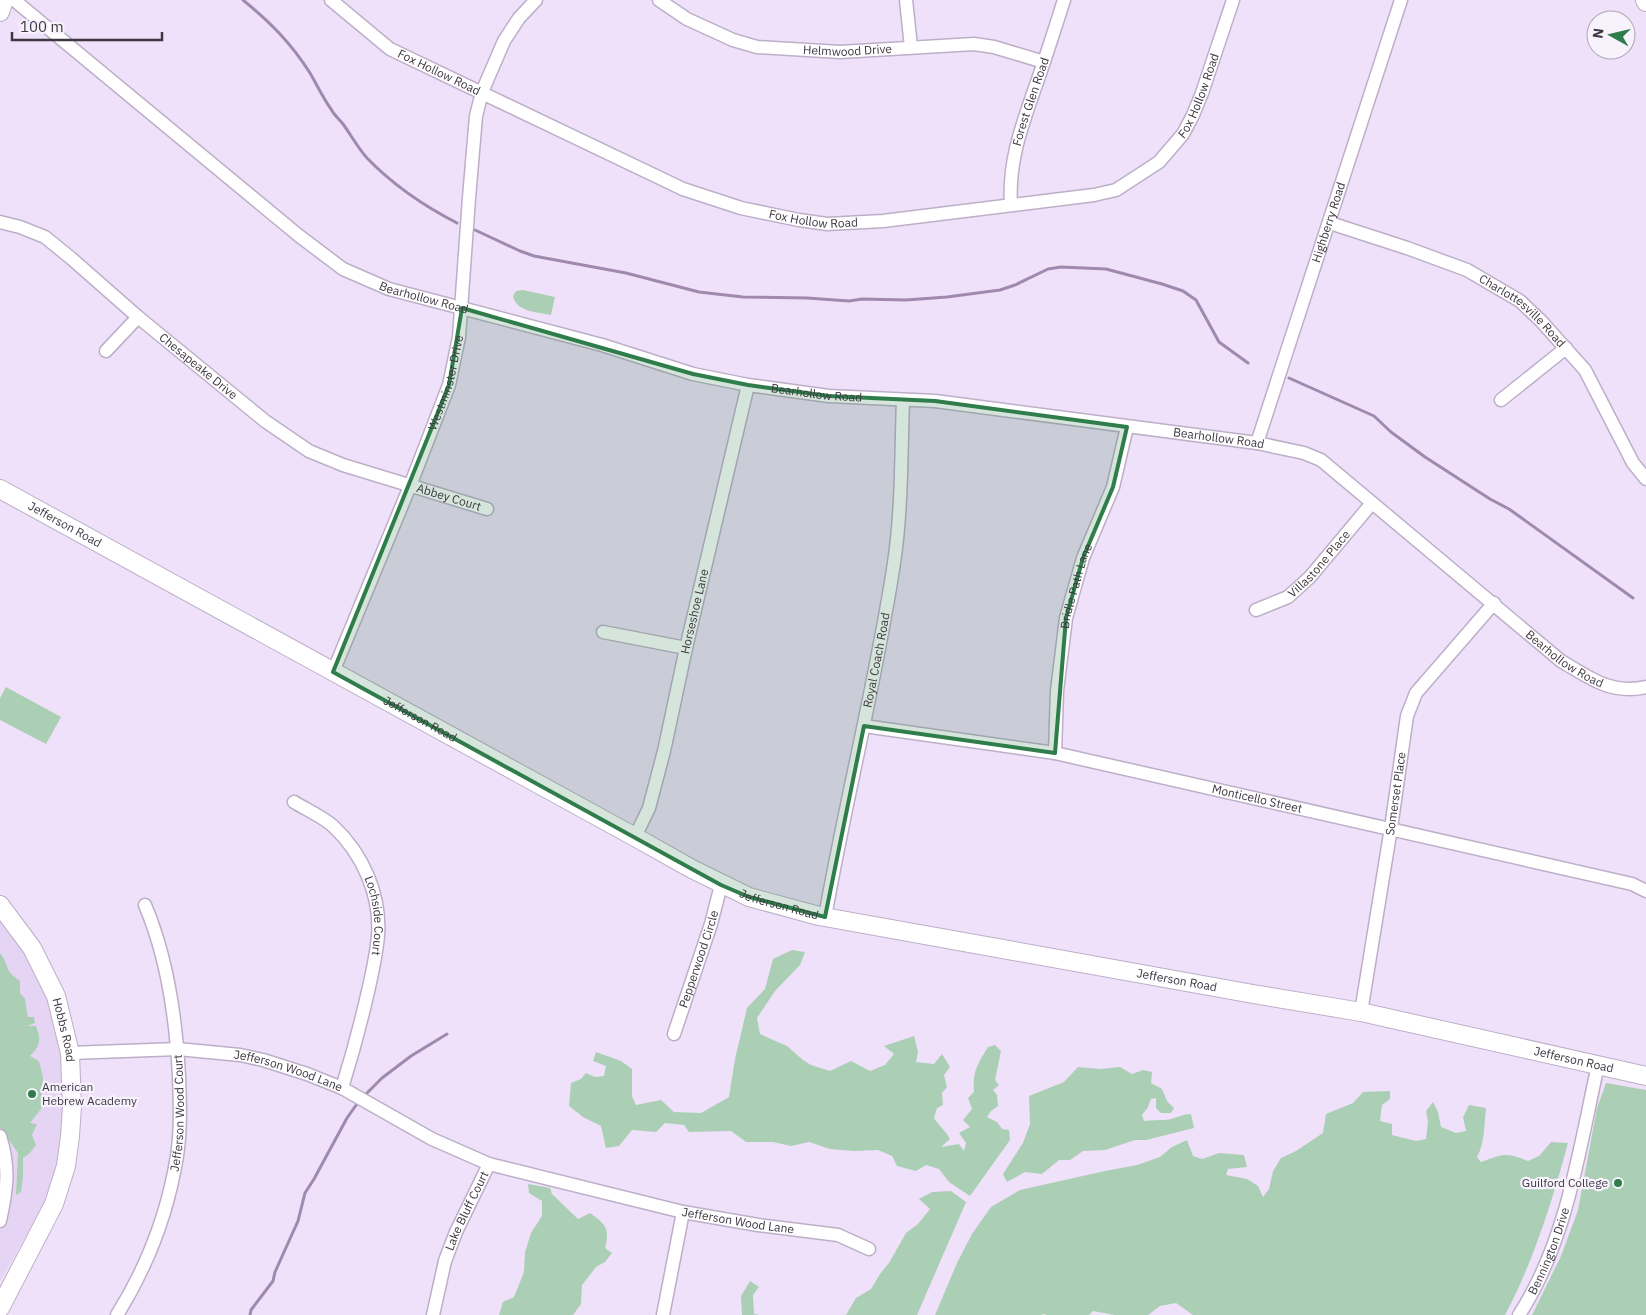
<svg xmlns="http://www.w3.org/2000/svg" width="1646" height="1315" viewBox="0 0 1646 1315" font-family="'IBM Plex Sans',sans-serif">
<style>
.built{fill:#e6d4f4}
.green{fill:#abcfb4}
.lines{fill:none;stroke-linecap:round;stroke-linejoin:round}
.stream{stroke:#9f89af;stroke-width:3}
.street-casing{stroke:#bdafc7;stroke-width:15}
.secondary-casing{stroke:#bdafc7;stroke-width:20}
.street{stroke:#fff;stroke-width:12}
.secondary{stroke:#fff;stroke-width:18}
.marked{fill:#307d4c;fill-opacity:0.2;stroke:#307d4c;stroke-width:4;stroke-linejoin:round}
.poi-dot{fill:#307d4c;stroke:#f8f2fd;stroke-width:2}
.labels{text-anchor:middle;stroke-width:4.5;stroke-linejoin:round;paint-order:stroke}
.street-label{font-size:12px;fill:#3d3741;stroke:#f8f2fd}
.poi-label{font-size:12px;fill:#3d3741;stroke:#f8f2fd;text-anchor:start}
</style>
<rect width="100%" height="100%" fill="#f0e1fb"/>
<!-- built -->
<path class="built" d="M 0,918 L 21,946 L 48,999 L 57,1030 L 64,1081 L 62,1136 L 57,1165 L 44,1203 L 0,1282 Z"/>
<!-- green -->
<g class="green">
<path d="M 523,290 L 555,297 L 551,315 C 538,312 516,312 513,296 L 516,291 Z"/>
<path d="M 6,687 L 61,717 L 46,744 L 0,720 L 0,698 Z"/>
<path d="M 792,950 L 805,952 L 800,965 L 775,991 L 757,1018 L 760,1034 L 787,1046 L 803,1060 L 811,1065 L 830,1071 L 851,1061 L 870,1071 L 885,1065 L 894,1054 L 884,1046 L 914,1036 L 918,1052 L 916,1062 L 934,1064 L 942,1054 L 950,1067 L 944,1075 L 947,1087 L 942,1093 L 943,1105 L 937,1108 L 934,1118 C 939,1126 946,1131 950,1139 L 941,1147 L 959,1144 L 964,1151 L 966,1143 L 959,1133 L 970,1127 L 963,1120 L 972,1109 L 968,1098 L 974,1092 C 972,1072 978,1063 988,1047 L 995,1045 L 1001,1051 L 995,1080 L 999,1085 L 993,1090 L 997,1095 L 998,1106 L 991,1111 L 987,1117 L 997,1122 L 1002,1129 L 1009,1130 L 1010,1140 L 970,1196 L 949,1182 L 939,1169 L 926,1165 L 916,1171 L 897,1166 L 892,1156 L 878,1150 L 853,1151 L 830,1149 L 809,1142 L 791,1146 L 773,1142 L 746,1142 L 731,1131 L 689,1132 L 684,1125 L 665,1123 L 656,1132 L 632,1130 L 619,1146 L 606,1148 L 601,1126 L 583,1117 L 569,1106 L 571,1083 L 581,1079 L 586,1073 L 595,1077 L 604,1076 L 606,1066 L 593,1061 L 596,1052 L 621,1061 L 632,1069 L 632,1096 L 636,1105 L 661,1100 L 674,1112 L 701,1113 L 729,1097 L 735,1059 L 747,1008 L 765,989 L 773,959 Z"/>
<path d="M 0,953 C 5,958 5,963 8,969 C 10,974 15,977 20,981 L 20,993 L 25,999 L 28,1017 L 34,1017 L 35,1023 L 27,1026 L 36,1026 C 41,1040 41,1045 30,1056 L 39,1061 L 43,1078 L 41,1109 L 30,1123 L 37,1124 L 32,1135 L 36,1145 L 29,1154 L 23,1158 L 23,1176 L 21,1192 L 16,1195 L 18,1153 L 0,1127 Z"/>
<path d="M 1078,1067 L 1100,1069 L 1120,1067 L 1132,1074 L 1143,1070 L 1152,1072 L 1151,1083 L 1162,1089 L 1167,1101 L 1174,1108 L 1171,1113 L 1161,1113 L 1156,1108 L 1156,1098 L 1151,1099 L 1148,1107 L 1142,1115 L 1144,1121 C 1151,1120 1158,1120 1166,1120 C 1174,1119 1182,1114 1191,1114 L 1194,1128 L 1146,1140 L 1135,1140 L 1105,1150 L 1083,1151 L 1070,1160 L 1059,1160 L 1042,1174 L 1025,1172 L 1007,1182 L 1003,1174 L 1023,1143 L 1030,1124 L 1029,1096 L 1064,1082 Z"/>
<path d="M 1606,1083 L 1646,1090 L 1646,1315 L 1532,1315 L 1561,1256 L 1578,1210 L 1597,1108 Z"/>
<path d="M 1390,1091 L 1390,1099 L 1382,1105 L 1380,1121 L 1392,1124 L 1392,1135 L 1416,1141 L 1426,1139 L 1428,1122 L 1426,1111 L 1433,1102 L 1438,1112 L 1441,1127 L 1456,1133 L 1466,1131 L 1463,1117 L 1469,1105 L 1486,1108 C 1484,1125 1485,1143 1477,1157 L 1481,1162 C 1504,1154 1505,1152 1528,1161 L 1539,1156 L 1551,1142 L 1568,1143 C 1552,1202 1534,1260 1505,1315 L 1193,1315 L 1176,1303 L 1160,1306 L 1148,1315 L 1115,1315 L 1093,1311 L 1089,1315 L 1047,1315 L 1044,1314 L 1040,1315 L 935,1315 L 957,1263 L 972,1234 L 991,1207 L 1020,1190 L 1105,1171 L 1137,1165 L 1160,1157 L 1172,1147 L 1187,1140 L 1193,1156 L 1202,1159 L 1219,1153 L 1244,1155 L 1247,1167 L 1228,1169 L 1226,1175 L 1247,1179 L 1258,1186 L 1263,1197 L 1269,1189 L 1273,1171 L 1281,1158 L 1296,1151 L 1323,1133 L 1326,1114 L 1353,1103 L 1363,1092 Z"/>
<path d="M 528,1184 L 550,1188 L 552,1194 L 578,1219 L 590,1213 C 606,1224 610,1229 605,1248 L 612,1253 L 605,1262 L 596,1267 L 582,1285 L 581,1304 L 573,1315 L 499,1315 L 503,1302 L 514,1297 L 524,1272 L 525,1252 L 531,1233 L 542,1216 L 542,1201 L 529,1193 Z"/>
<path d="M 951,1191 L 966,1202 L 917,1315 L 846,1315 L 856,1298 L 871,1289 L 880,1274 L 889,1263 L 906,1233 L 918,1224 L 930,1209 L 919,1199 L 932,1192 Z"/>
<path d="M 750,1281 L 759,1287 L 753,1295 L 754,1314 L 760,1315 L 742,1315 L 741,1296 Z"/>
</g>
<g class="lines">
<!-- stream -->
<g class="stream">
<path d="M 243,0 C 270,22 291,43 310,73 C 317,85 323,98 331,109 C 334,115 339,119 343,124 C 351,135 358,148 367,158 C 393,185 424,206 457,223"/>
<path d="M 475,230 L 520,251 L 534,256 L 626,273 L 699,292 L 743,297 L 807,298 L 849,301 L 862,299 L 906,300 L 947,297 L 1000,290 L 1015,285 L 1048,269 L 1061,267 L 1106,269 L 1162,284 L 1183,291 L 1196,300 L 1219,342 L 1248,363"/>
<path d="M 1289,378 L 1374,416 L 1391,432 L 1425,457 L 1490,499 L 1509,509 L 1633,598"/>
<path d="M 364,1096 L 382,1078 L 411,1056 L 447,1034"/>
<path d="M 250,1315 L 251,1310 L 273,1281 L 275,1272 L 298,1221 L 305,1193 L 314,1179 L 347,1118 L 359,1101"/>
</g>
<defs>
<g id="street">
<path id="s1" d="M 14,0 L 298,235 L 343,269 L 389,289 L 602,345 L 693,374 L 748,385 L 829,396 L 935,401 L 1257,443 L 1304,453 L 1321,460 L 1561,661 C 1590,678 1611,695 1646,687"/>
<path id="s2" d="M 331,0 L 390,49 L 683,189 L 741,208 L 799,220 L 827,224 L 883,221 L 1094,195 L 1116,190 L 1159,162 L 1183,134 L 1193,115 L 1202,93 L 1233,0"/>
<path id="s3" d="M 659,0 L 687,19 L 733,40 L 757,47 L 840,52 L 974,44 L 994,47 L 1044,62"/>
<path d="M 906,0 L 911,47"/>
<path id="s4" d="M 1011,205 C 1008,162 1022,125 1036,85 C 1046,57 1055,28 1064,0"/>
<path id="s5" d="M 0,222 L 20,227 L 45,237 L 72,259 L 138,317 L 265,421 L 309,451 L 343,465 L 487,509"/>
<path id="s6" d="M 1330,223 L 1407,248 L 1467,270 L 1520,301 L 1541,321 L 1585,370 L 1633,463 L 1646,479"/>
<path d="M 106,351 L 138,317"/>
<path d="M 1501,400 L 1566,348"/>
<path id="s7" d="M 1257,443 L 1401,0"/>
<path id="s8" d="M 1256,610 L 1288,597 L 1310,577 L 1372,503"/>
<path d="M 603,632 L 686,648"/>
<path id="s9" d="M 333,672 L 410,486 L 449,385 L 459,337 L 469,198 L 476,116 L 482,92 L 504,41 L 519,18 L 536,0"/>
<path id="s10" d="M 864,726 L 1055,753 L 1632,884 L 1646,891"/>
<path id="s11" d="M 1055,753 L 1057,691 L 1066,618 L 1083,558 L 1113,487 L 1127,427"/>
<path id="s12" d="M 294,802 C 307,810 323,817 333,826 C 363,854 381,895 378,936 C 376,958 371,979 366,1000 C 359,1030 351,1059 342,1088"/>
<path id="s13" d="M 635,837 L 649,808 L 664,751 L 686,648 L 748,385"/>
<path id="s14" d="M 825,917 C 846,798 876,682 894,563 C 902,509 901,454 903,400"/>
<path id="s15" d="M 1361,1012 L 1391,828 L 1407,716 L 1416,693 L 1494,603"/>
<path id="s16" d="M 674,1034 L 711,924 L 721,885"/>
<path id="s17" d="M 70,1053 L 178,1049 L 240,1055 L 263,1060 L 307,1074 L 342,1088 L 432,1139 L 489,1164 L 683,1212 L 758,1225 L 838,1235 L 869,1249"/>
<path d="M 0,1136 C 10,1168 7,1189 0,1221"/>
<path id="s18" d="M 117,1315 C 147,1267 168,1212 177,1156 C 181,1129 180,1103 179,1076 C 176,1018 168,959 145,905"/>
<path id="s19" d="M 433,1315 L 445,1261 L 456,1232 L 489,1164"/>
<path d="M 663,1315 L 683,1212"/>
<path id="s20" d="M 1519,1315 C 1567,1241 1579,1150 1598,1065"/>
</g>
<g id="secondary">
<path d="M 1645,0 L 1646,2"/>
<path d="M 0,12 L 4,0"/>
<path id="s21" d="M 0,489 L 635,837 L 692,869 L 749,897 L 819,916 L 1253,994 L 1361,1012 L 1646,1076"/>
<path id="s22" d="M 0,905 L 32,948 L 56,996 L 70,1053 L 72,1107 L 70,1136 L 66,1166 L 54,1204 L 0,1308"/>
</g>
</defs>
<!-- street casing -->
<use href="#street" class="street-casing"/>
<!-- secondary casing -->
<use href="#secondary" class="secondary-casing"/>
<!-- street -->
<use href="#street" class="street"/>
<!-- secondary -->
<use href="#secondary" class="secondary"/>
</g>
<!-- marked area -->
<path class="marked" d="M 462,308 L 693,374 L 748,385 L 829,396 L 935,401 L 1127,427 L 1113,487 L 1083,558 L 1066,618 L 1055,753 L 864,726 L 825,917 L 749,897 L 721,885 L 333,672 L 449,385 Z"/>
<!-- markers -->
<g class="poi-dot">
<circle cx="32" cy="1094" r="5"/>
<circle cx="1618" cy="1183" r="5"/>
</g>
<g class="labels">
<!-- street labels -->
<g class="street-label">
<text dy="4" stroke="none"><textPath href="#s3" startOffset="200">Helmwood Drive</textPath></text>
<text dy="4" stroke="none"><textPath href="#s2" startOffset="131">Fox Hollow Road</textPath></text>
<text dy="4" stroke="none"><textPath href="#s2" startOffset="971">Fox Hollow Road</textPath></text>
<text dy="4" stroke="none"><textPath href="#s4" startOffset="106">Forest Glen Road</textPath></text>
<text dy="4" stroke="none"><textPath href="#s2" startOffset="536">Fox Hollow Road</textPath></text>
<text dy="4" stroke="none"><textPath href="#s7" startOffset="232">Highberry Road</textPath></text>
<text dy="4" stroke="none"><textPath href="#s1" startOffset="511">Bearhollow Road</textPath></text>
<text dy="4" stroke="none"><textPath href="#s6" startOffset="214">Charlottesville Road</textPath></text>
<text dy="4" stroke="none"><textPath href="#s5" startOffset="248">Chesapeake Drive</textPath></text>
<text dy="4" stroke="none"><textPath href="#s9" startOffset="311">Westminster Drive</textPath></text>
<text dy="4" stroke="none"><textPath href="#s1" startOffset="916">Bearhollow Road</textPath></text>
<text dy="4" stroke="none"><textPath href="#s1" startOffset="1321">Bearhollow Road</textPath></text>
<text dy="4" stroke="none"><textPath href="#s5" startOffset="535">Abbey Court</textPath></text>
<text dy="4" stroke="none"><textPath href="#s21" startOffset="74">Jefferson Road</textPath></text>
<text dy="4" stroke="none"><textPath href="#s8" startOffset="80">Villastone Place</textPath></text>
<text dy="4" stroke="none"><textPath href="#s11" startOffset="169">Bridle Path Lane</textPath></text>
<text dy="4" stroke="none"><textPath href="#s13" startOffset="234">Horseshoe Lane</textPath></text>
<text dy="4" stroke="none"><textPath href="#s1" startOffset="1741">Bearhollow Road</textPath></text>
<text dy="4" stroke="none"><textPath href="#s14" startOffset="262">Royal Coach Road</textPath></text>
<text dy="4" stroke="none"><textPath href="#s21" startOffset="479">Jefferson Road</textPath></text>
<text dy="4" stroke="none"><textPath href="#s15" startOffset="221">Somerset Place</textPath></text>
<text dy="4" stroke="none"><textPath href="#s10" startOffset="400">Monticello Street</textPath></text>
<text dy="4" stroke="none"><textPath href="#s21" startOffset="884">Jefferson Road</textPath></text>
<text dy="4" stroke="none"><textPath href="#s12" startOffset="148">Lochside Court</textPath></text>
<text dy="4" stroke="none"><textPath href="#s16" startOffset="79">Pepperwood Circle</textPath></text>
<text dy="4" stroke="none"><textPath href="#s21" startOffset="1289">Jefferson Road</textPath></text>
<text dy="4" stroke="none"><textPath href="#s22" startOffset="142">Hobbs Road</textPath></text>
<text dy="4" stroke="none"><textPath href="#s21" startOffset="1694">Jefferson Road</textPath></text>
<text dy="4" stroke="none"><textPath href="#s17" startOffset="221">Jefferson Wood Lane</textPath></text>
<text dy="4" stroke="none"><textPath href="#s18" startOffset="214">Jefferson Wood Court</textPath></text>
<text dy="4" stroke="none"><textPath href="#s19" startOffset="110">Lake Bluff Court</textPath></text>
<text dy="4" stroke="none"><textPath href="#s17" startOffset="699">Jefferson Wood Lane</textPath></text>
<text dy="4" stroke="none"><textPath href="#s20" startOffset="71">Bennington Drive</textPath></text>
</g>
<!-- poi labels -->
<g class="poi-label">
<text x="42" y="1091">American<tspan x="42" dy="14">Hebrew Academy</tspan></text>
<text x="1608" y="1187" text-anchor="end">Guilford College</text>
</g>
</g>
<!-- north arrow -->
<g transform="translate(1611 35) rotate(278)"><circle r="24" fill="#f8f2fd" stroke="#ada7b2"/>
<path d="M0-4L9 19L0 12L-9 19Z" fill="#307d4c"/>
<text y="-8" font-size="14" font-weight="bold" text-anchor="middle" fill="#3d3741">N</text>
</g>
<!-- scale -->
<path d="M12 32v8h150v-8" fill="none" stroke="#3d3741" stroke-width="2.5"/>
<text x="20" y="32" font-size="15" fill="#3d3741" stroke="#f8f2fd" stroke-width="4" paint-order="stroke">100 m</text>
</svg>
